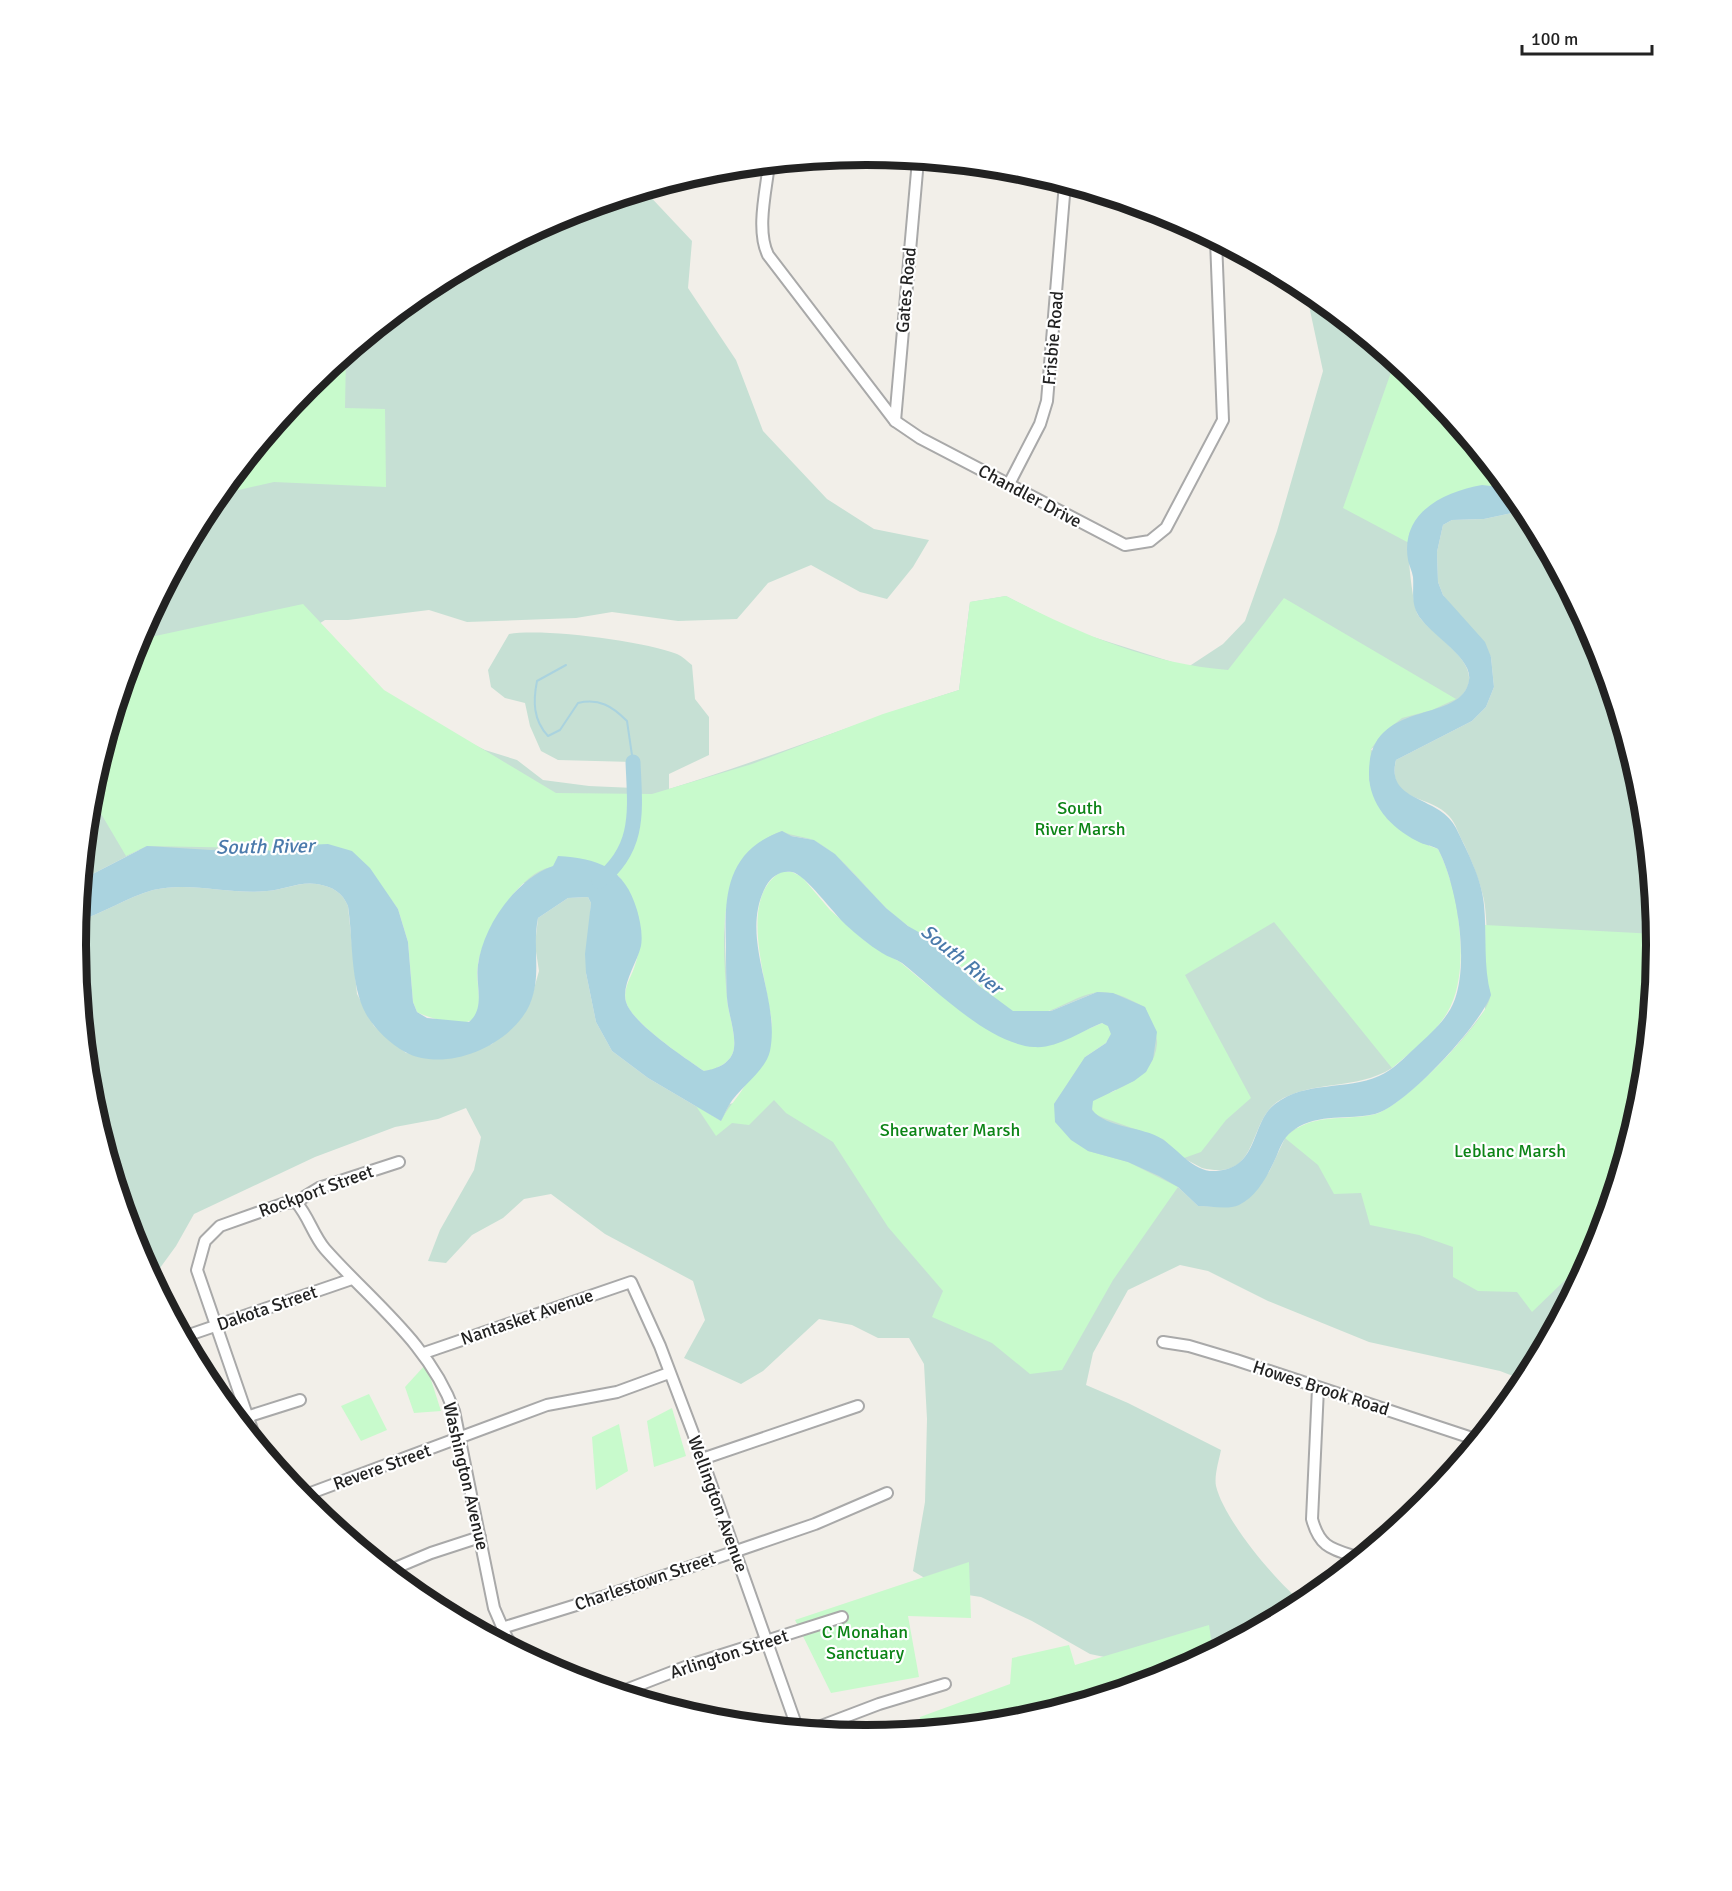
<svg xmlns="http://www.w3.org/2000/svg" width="1732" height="1891" viewBox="0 0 1732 1891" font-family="Signika,sans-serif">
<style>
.wetland{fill:#c6e0d4}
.park{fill:#c8facc}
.water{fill:#aad3df}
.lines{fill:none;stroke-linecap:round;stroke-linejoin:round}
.stream{stroke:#aad3df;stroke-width:2}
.river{stroke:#aad3df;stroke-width:15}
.minor-casing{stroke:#a9a9a9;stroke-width:14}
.minor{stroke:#fff;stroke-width:10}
.labels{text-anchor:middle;stroke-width:4.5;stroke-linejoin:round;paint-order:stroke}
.street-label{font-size:18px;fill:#222;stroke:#fff}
.park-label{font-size:18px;fill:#0c8416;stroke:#fff}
.water-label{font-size:20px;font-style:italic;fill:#4a7aab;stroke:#fff}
.rim{fill:none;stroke:#222;stroke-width:8}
</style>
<rect width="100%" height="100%" fill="#f2efe9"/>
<!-- wetland -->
<g class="wetland">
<path d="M 644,190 L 692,241 L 688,288 L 736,360 L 763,431 L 827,499 L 874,529 L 929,540 L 913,567 L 887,599 L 860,592 L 811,565 L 768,583 L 737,619 L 678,621 L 612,612 L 576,618 L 467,622 L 429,610 L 348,620 L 325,620 L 303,634 L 314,666 L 485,750 L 517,760 L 543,780 L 589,786 L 634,788 L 633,762 L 558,760 L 541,751 L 530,726 L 525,703 L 505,698 L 491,687 L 488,670 L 509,634 C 544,628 643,641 677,654 C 682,656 687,661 692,665 L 695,699 L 709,717 L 709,755 L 669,774 L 669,789 C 767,759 861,721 959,690 L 970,602 L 1006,596 L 1074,631 L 1188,667 L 1223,644 L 1245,621 L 1277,531 L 1323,371 L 1305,287 L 1426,386 L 1509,488 L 1505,488 L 1409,543 C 1407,554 1413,606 1418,615 C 1432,637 1489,665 1462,695 C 1448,710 1391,737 1371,749 L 1455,889 L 1459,916 L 1392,1068 C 1356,1091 1312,1079 1277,1102 C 1247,1123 1260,1182 1202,1168 L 1123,1126 L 1097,992 L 1051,1011 L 886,908 L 835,854 L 814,840 L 791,836 L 724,908 L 727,998 L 717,1069 L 704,1071 L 641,944 C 640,917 634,898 619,876 L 387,894 L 139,850 L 81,880 L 90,791 L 135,642 L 209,506 L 307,386 L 427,288 L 564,215 Z"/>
<path d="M 1526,510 L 1597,643 L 1642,792 L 1657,946 L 1642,1100 L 1597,1249 L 1526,1381 L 1500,1371 L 1369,1342 L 1268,1301 L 1208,1271 L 1180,1265 L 1128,1290 L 1093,1353 L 1086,1385 L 1128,1403 L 1221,1450 C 1219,1460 1214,1476 1216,1486 C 1224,1520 1277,1583 1304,1604 L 1177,1672 L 1090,1654 L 1032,1621 L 981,1597 L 948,1592 L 913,1571 L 925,1502 L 927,1419 L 924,1364 L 909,1338 L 878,1338 L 852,1325 L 819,1319 L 763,1371 L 741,1384 L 684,1358 L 705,1320 L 693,1281 L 605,1234 L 551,1194 L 524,1199 L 503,1218 L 472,1235 L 446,1263 L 428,1261 L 440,1230 L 474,1170 L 481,1137 L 466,1108 L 438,1119 L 395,1127 L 315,1157 L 194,1214 L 176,1246 L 152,1279 L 135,1248 L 90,1099 L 75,945 L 77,922 C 103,913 126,898 153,890 C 190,881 230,895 267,891 C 283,890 301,881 317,884 C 333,887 342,892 348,906 L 357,994 L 374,1026 L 406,1053 L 456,1057 L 492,1044 L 530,1003 L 539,971 L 535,945 L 538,918 L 568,898 L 588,897 L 591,903 L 586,973 L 596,1022 L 612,1051 L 648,1078 L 721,1121 L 729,1104 L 1054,1044 L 1079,1033 L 1085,1057 L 1178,1187 L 1198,1206 L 1228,1207 L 1269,1172 L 1285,1138 L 1293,1129 C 1321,1124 1368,1122 1393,1107 C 1423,1089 1463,1039 1485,1010 C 1486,980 1489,928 1484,900 C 1480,881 1472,862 1464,844 C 1459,836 1456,823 1449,816 C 1429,794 1386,803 1396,760 L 1472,721 L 1486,707 L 1494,687 L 1491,657 L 1443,595 L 1438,582 L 1437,552 L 1443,525 L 1452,520 L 1484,519 Z"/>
</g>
<!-- park -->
<g class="park">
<path d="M 346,354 L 345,408 L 385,409 L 386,487 L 274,482 L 217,495 L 307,386 Z"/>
<path d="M 1395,361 L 1426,386 L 1509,488 L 1409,533 L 1409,543 L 1343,508 Z"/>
<path d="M 1006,596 C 1076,632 1148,664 1228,670 L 1284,598 L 1456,699 L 1432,710 L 1402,718 L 1382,734 L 1371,749 L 1369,780 L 1387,819 L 1419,842 L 1438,849 C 1459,889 1472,973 1447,1013 C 1434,1035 1411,1052 1392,1068 L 1274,922 L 1185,975 L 1251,1098 L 1226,1120 L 1201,1152 L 1184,1158 L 1163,1139 L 1104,1118 L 1095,1114 L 1090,1105 L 1092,1101 C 1119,1088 1154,1078 1157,1044 C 1158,1033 1149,1018 1145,1007 C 1131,1000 1116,991 1099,992 C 1070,995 1043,1025 1012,1011 C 991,1001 971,975 954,960 C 933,940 906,928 885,907 C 863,885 844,858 817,842 C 807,836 793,837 782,831 C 715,854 722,940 727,998 C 728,1013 736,1033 734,1048 C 732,1063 717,1069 704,1071 C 686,1059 631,1022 626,1002 C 623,991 629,980 633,971 C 647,933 641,909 619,876 C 601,873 568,864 551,867 C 518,873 482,935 478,965 C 475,981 483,1000 476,1016 C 469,1030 428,1018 417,1012 L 413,1002 L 408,942 L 398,909 L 387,894 L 305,845 L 284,853 L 253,848 L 147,846 L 126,856 L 90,795 L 135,642 L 145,624 L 146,638 L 303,604 L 384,690 L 556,793 L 652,794 L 752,764 L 883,714 L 959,690 L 970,602 Z"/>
<path d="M 781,872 L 792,872 L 802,877 L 830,910 L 865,941 L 900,962 L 931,988 L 1009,1040 L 1036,1047 L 1054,1044 L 1102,1023 L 1108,1026 L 1111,1034 L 1106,1043 L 1085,1057 L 1054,1104 L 1088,1151 L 1128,1162 L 1178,1187 L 1113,1280 L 1062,1370 L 1030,1374 L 992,1343 L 932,1317 L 943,1291 L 888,1227 L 833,1142 L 786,1113 L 774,1100 L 749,1125 L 732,1123 L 716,1136 L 696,1106 L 721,1121 C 727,1108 737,1099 744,1087 C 754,1071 766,1047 771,1028 C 773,1022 770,1013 769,1006 C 764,969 740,896 781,872 Z"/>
<path d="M 1485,925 L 1656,934 L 1657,946 L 1642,1100 L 1597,1249 L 1592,1257 L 1590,1256 L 1532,1312 L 1517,1292 L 1478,1291 L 1453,1277 L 1453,1247 L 1419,1235 L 1370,1225 L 1361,1193 L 1334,1194 L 1318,1165 L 1285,1138 C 1311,1111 1344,1122 1376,1114 C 1403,1106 1484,1024 1490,998 C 1492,991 1487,987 1486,981 C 1483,964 1486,943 1485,925 Z"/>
<path d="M 426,1364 L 441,1411 L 414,1413 L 405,1387 Z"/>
<path d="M 369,1394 L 387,1430 L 361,1441 L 341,1406 Z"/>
<path d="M 672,1408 L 686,1456 L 654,1467 L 647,1421 Z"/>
<path d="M 619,1424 L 628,1471 L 596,1490 L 592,1437 Z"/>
<path d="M 969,1562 L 971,1618 L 908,1616 L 919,1677 L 831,1693 L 795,1620 Z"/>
<path d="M 1209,1625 L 1213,1652 L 1168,1676 L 1020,1721 L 918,1731 L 920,1717 L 1010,1684 L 1012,1658 L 1069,1645 L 1075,1665 Z"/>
</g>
<!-- water -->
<path class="water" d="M 1482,485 L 1509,488 L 1526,510 L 1484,519 L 1452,520 L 1443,525 L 1437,552 L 1438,582 L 1443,595 L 1485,642 L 1491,657 L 1494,687 L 1486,707 L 1472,721 L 1396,760 C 1385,803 1440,795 1456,828 C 1467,851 1482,879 1484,905 C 1487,935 1483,966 1491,995 C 1480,1025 1406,1106 1375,1114 C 1348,1120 1319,1113 1295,1129 C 1285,1135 1281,1145 1277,1155 C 1269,1173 1258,1196 1239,1205 C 1228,1210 1210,1206 1198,1206 L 1178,1187 L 1159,1176 L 1128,1162 L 1088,1151 L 1071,1140 L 1055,1122 L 1054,1104 L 1085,1057 L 1106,1043 L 1111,1034 L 1108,1026 L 1102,1023 C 1081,1031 1057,1049 1034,1047 C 989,1044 936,990 902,963 C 896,959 888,957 882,953 C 869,945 857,935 846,925 C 834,914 805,874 792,872 C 780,870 771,877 766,886 C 738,938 781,997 770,1051 C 765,1072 740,1087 729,1105 C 726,1110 724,1116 721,1121 L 648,1078 L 612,1051 L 596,1022 L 586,973 L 585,954 L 591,903 L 588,897 L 568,898 L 538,918 C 532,948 542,975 530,1004 C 512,1045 446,1074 405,1052 C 390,1044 374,1028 366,1014 C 350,985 353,938 348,906 C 342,892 333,887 317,884 C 300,881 283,890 267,891 C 230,895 190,881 153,890 C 126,898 103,913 77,922 L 81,880 L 147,846 L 211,850 L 253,848 L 284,853 L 305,845 L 328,844 L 352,851 L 370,868 L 398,909 L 408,942 L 413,1002 L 417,1012 L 427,1018 L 469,1022 C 486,1008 475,984 478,965 C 483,926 516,879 553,866 L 558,856 C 598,858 625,868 637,910 C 640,921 643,934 641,946 C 637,963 621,985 626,1002 C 632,1023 685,1058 704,1071 C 717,1069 732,1063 734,1048 C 736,1033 728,1013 727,998 C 726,981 726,964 726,947 C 724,896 726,851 782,831 L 791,836 L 814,840 L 835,854 L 886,908 L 908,926 L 929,938 L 978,985 L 1013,1011 L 1051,1011 L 1097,992 L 1113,993 L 1145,1007 L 1157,1032 L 1153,1059 L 1146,1072 L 1134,1081 L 1093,1101 L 1092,1110 C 1108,1129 1142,1126 1162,1139 C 1179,1150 1194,1173 1216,1171 C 1260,1168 1250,1123 1275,1104 C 1306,1080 1346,1091 1379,1076 C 1393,1070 1404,1058 1415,1048 C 1430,1034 1448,1019 1455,999 C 1469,960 1457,885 1438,849 C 1431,845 1424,845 1417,841 C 1391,828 1369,804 1369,774 C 1368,696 1462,726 1469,680 C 1473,657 1427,633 1417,613 C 1411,600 1414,590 1413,577 C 1412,571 1409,565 1408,560 C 1400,512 1444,492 1482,485 Z"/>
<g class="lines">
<!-- stream -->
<path class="stream" d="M 566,665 L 537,681 C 533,701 533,720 548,736 L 560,730 L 578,703 C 599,698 612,706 627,721 L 633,762"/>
<!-- river -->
<path class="river" d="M 599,881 C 641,848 635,810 633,762"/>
<defs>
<g id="minor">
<path d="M 769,164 C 766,191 756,230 768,255 L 895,421 L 920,438 L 1125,545 L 1150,541 L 1166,528 L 1223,420 L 1216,240"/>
<path d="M 895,421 L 918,160"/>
<path d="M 1009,484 L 1040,424 L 1047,401 L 1065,183"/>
<path d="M 296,1202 C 309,1217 313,1235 325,1249 C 371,1301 430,1344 454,1411 L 494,1608 L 507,1638 L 519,1653"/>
<path d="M 183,1337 L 352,1279"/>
<path d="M 1163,1342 L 1189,1346 L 1236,1360 L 1478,1440"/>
<path d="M 424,1353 L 631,1282 L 660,1346 L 693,1433 L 798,1730"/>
<path d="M 1318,1388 L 1312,1519 C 1320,1549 1333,1549 1360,1558"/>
<path d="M 237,1420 L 300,1400"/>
<path d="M 257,1444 L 197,1270 L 205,1241 L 220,1226 L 285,1203 L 296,1202 L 319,1188 L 399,1162"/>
<path d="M 702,1459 L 858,1406"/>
<path d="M 300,1497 L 547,1405 L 617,1392 L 669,1373"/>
<path d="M 388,1571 L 431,1553 L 480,1537"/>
<path d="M 502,1628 L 602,1597 L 815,1524 L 887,1493"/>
<path d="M 618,1693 L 693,1664 L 842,1617"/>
<path d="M 808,1731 L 879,1704 L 945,1684"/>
</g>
</defs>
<!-- minor casing -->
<use href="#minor" class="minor-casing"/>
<!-- minor -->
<use href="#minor" class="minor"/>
</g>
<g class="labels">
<!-- street labels -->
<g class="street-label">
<text transform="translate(906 290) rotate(-85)" y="6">Gates Road</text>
<text transform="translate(1053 338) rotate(-85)" y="6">Frisbie Road</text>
<text transform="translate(1030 496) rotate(28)" y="6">Chandler Drive</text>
<text transform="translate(316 1191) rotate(-20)" y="6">Rockport Street</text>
<text transform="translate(267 1308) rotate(-19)" y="6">Dakota Street</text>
<text transform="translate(527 1317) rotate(-19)" y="6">Nantasket Avenue</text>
<text transform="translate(1321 1388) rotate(18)" y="6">Howes Brook Road</text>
<text transform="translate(382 1467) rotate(-20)" y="6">Revere Street</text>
<text transform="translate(466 1476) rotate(77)" y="6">Washington Avenue</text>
<text transform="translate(718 1504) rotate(70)" y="6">Wellington Avenue</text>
<text transform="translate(645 1581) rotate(-19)" y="6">Charlestown Street</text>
<text transform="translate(729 1654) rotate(-18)" y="6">Arlington Street</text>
</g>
<!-- park labels -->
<g class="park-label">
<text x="1080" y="814">South<tspan x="1080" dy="21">River Marsh</tspan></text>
<text x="950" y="1136">Shearwater Marsh</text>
<text x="1510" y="1157">Leblanc Marsh</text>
<text x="865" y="1638">C Monahan<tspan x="865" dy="21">Sanctuary</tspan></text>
</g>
<!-- water labels -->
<g class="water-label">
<text transform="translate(265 846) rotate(-1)" y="7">South River</text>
<text transform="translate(962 959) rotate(39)" y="7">South River</text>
</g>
</g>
<!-- crop -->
<path d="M0 0H1732V1891H0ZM86 945a780 780 0 1 1 1560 0a780 780 0 1 1-1560 0Z" fill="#fff" fill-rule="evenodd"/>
<path class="rim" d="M86 945a780 780 0 1 1 1560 0a780 780 0 1 1-1560 0Z"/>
<!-- scale -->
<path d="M1522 45v9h130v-9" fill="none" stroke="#222222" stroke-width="3"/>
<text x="1531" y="45" font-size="18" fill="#222222" stroke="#ffffff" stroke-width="4.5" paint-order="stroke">100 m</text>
</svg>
